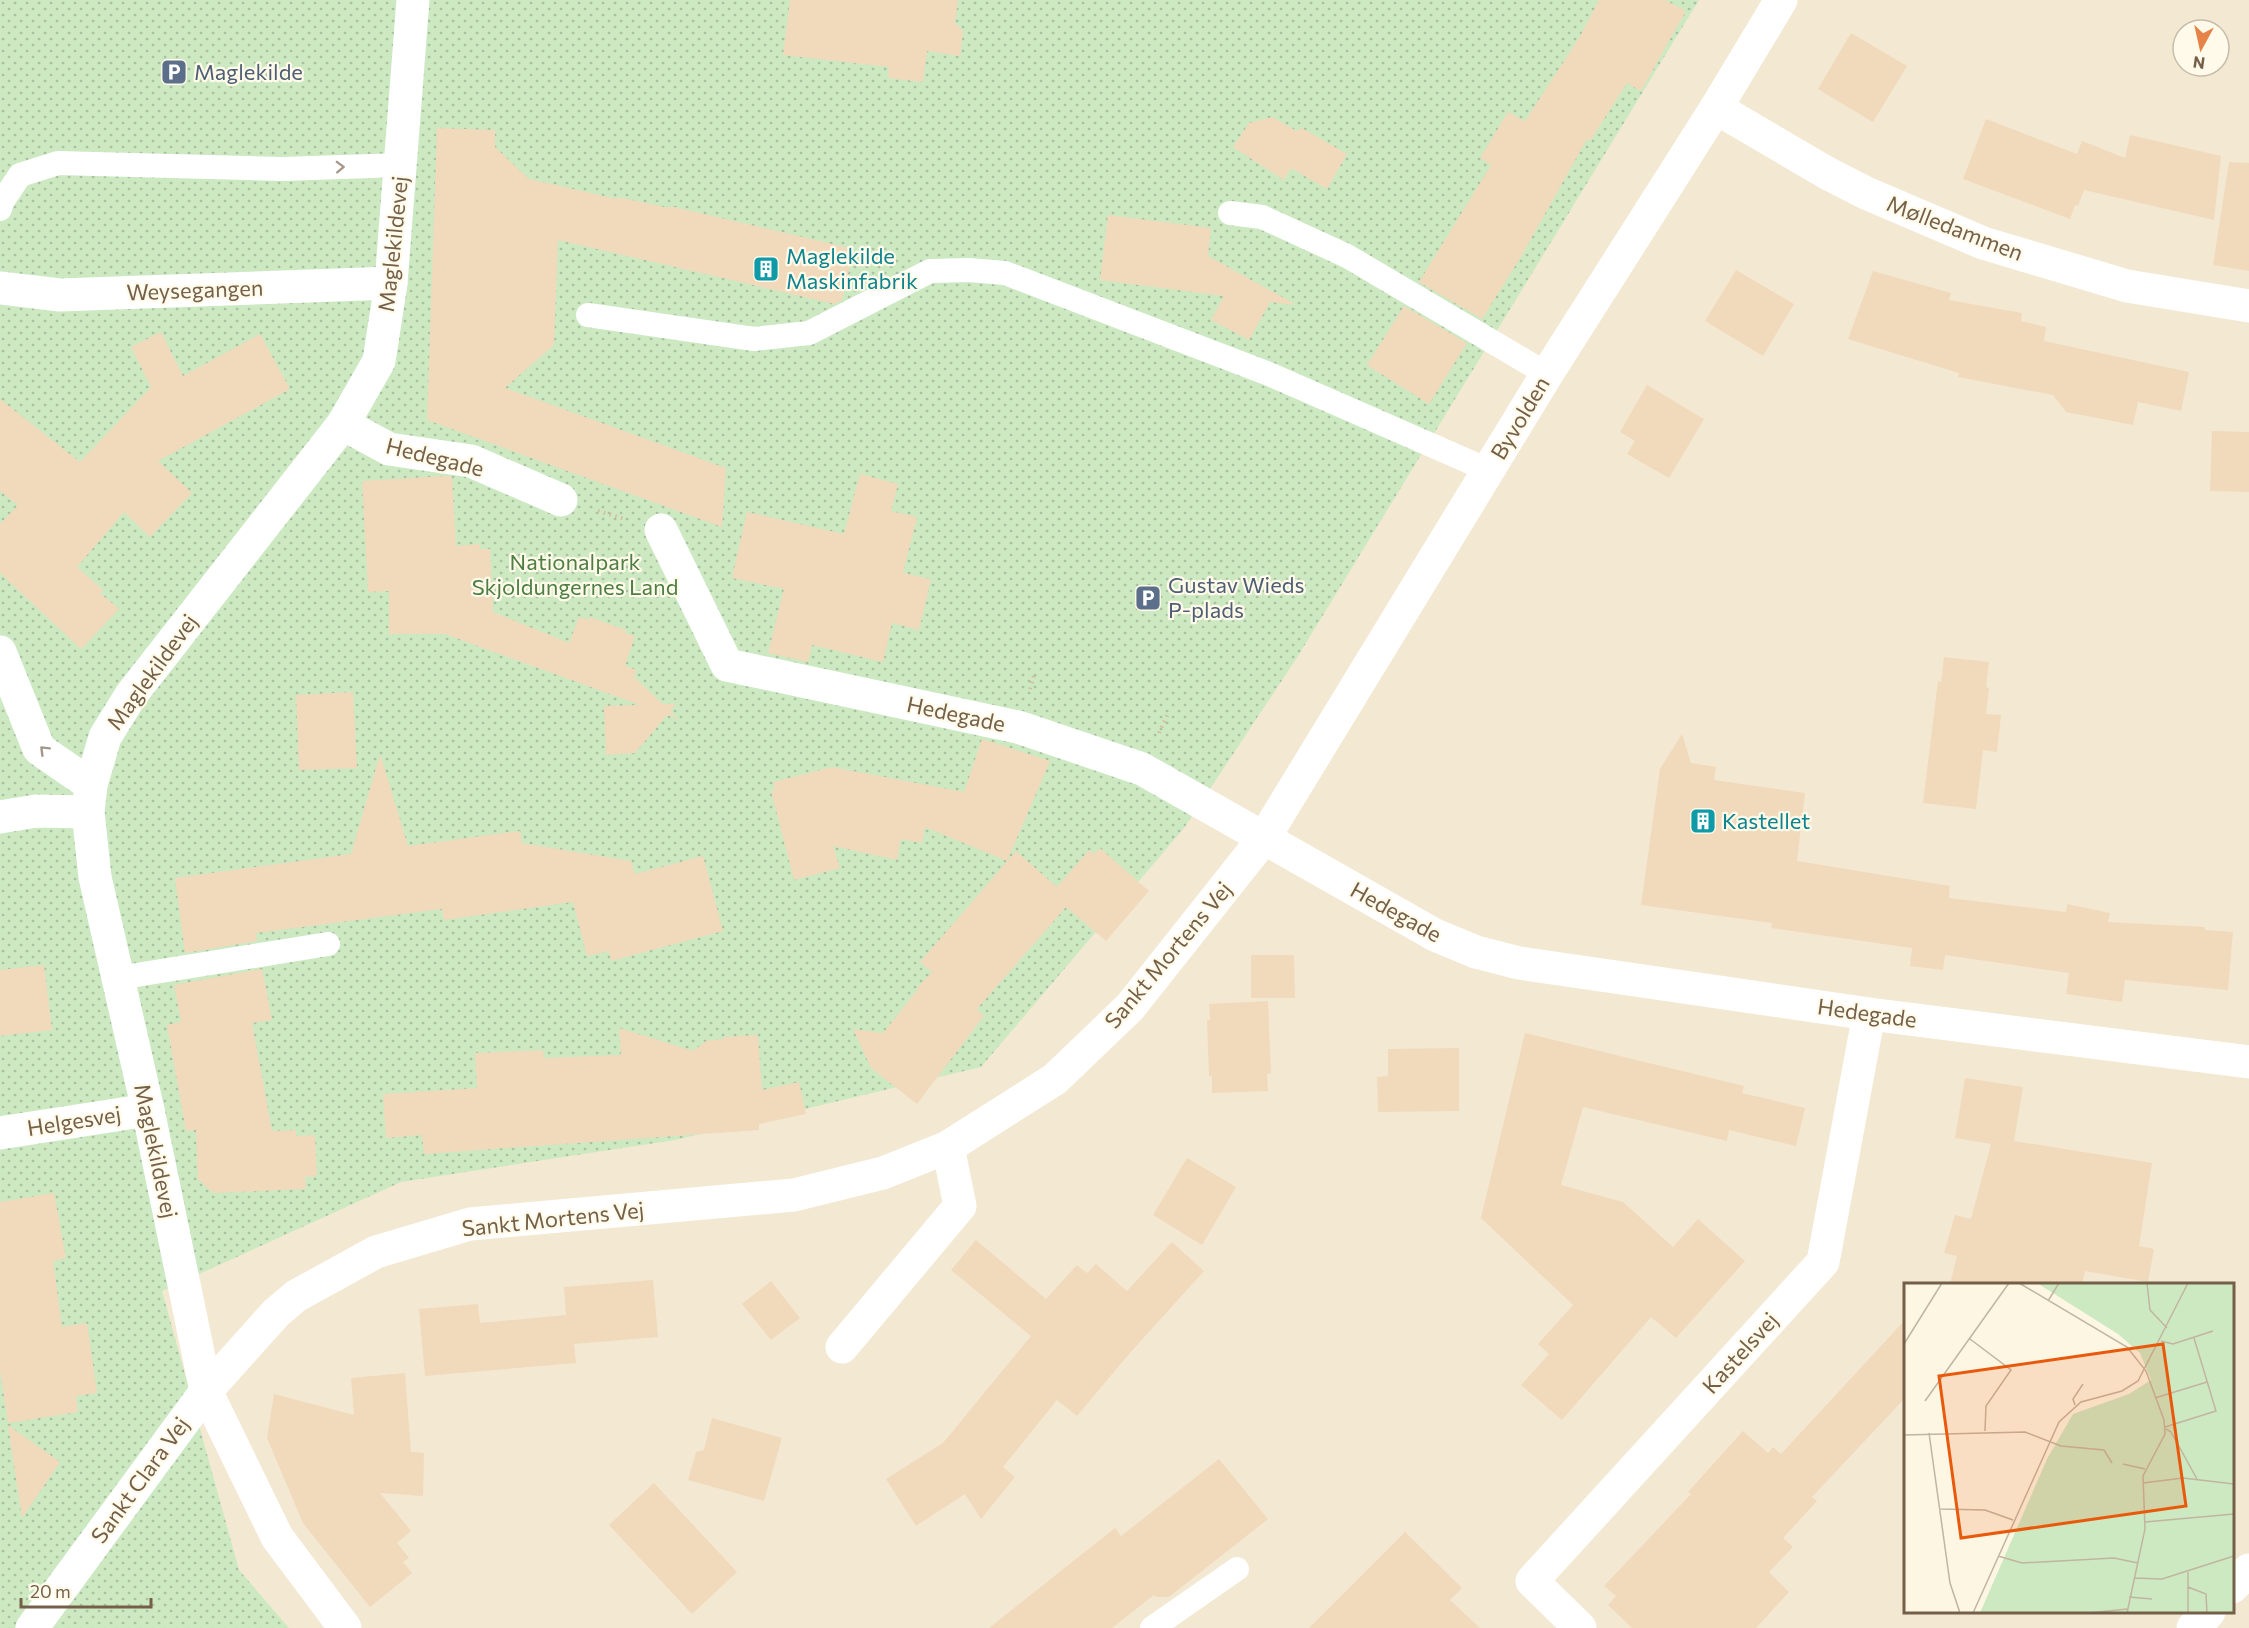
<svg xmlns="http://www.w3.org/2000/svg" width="2249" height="1628" viewBox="0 0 2249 1628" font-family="Commissioner,sans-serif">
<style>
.residential{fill:#f3e9d2;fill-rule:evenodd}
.park{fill:url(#park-dots)}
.building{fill:#f1d9bb}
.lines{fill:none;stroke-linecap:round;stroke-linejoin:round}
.path{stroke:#d6bc9e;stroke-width:4;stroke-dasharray:1.5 4.5;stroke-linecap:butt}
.service{stroke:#fff;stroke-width:24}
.minor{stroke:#fff;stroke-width:33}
.secondary{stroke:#fff;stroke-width:33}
.oneway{stroke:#a59789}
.labels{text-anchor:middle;stroke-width:4.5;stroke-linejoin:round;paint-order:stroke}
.service-label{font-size:22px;fill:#4e5e75;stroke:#fffae9;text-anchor:start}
.street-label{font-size:22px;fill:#745f49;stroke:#fffae9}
.culture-label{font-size:22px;fill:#0d838f;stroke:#fffae9;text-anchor:start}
.park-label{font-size:22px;fill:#4d7f44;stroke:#fffae9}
.inset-road{fill:none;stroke:#c2b5a0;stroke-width:1.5}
.view{fill:#e8590c;fill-opacity:0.15;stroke:#e8590c;stroke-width:3}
.inset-edge{fill:none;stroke:#745f49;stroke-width:3}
</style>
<defs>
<pattern id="park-dots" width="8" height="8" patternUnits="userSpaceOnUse" patternTransform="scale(1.5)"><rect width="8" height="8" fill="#cce9c2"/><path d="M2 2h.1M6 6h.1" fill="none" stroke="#aac0a0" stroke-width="1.8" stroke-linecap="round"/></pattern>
</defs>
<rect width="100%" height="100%" fill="#fcf6e3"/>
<!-- residential -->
<path class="residential" d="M 0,0 L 2249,0 L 2249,1628 L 0,1628 ZM 2183,30 L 2219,30 L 2219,66 L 2183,66 ZM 1906,1284 L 2232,1284 L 2232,1612 L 1906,1612 Z"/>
<!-- park -->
<path class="park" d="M 0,0 L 1699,0 L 1298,656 L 1184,828 L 981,1067 L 675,1140 L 401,1182 L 162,1291 L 239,1570 L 289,1628 L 0,1628 Z"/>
<!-- building -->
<g class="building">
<path d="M 790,0 L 958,0 L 955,23 L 963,31 L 960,56 L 927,51 L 923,82 L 888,78 L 889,67 L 783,55 Z"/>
<path d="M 1599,0 L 1665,0 L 1686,11 L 1641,91 L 1627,83 L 1590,141 L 1587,139 L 1519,260 L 1482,319 L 1419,282 L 1491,165 L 1480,158 L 1508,112 L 1525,121 L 1579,38 Z"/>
<path d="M 1851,33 L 1907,66 L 1873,122 L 1818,89 Z"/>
<path d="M 1272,117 L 1297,131 L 1302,128 L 1347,154 L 1327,189 L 1291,168 L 1284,180 L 1233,147 L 1249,123 Z"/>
<path d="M 1986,119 L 2077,154 L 2082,141 L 2125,158 L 2130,135 L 2221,156 L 2214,220 L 2084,190 L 2078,206 L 2075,205 L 2070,219 L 1963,179 Z"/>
<path d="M 437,128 L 495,130 L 495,147 L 529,179 L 617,199 L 618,197 L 669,208 L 670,206 L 854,249 L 842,300 L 835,304 L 558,240 L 554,345 L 505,388 L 726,468 L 722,527 L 427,420 Z"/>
<path d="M 2229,162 L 2249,163 L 2249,271 L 2213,265 Z"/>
<path d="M 1108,215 L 1211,228 L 1208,256 L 1293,303 L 1293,305 L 1270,302 L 1249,340 L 1211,320 L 1224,296 L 1100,280 Z"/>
<path d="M 1736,270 L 1794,304 L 1763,356 L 1705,321 Z"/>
<path d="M 1873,271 L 1951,293 L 1949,300 L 2022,313 L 2021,321 L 2046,327 L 2044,341 L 2189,372 L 2181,411 L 2138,402 L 2133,425 L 2066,412 L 2053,395 L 1958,377 L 1959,373 L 1848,339 Z"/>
<path d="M 1404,306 L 1467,343 L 1429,404 L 1367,365 Z"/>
<path d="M 161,332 L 183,376 L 260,334 L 290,389 L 158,461 L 192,493 L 150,537 L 124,512 L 77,567 L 103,590 L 100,593 L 119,609 L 81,649 L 0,573 L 0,524 L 18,505 L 0,491 L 0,399 L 80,462 L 151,387 L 131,347 Z"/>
<path d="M 1647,385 L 1704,419 L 1669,478 L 1627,454 L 1635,441 L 1620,432 Z"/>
<path d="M 2212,431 L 2249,432 L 2249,492 L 2210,491 Z"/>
<path d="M 860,474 L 898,484 L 891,511 L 917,517 L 903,573 L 931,579 L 919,630 L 892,623 L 883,662 L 812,645 L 808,662 L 768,653 L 784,589 L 732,578 L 747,512 L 844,534 Z"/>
<path d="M 445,476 L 452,477 L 456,546 L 480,544 L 480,549 L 490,549 L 493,612 L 569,643 L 579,617 L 589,620 L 590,617 L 626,630 L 625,633 L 635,636 L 625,666 L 637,670 L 634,677 L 663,704 L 676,704 L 670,711 L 678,719 L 667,715 L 635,753 L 606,755 L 604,706 L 640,705 L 445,634 L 389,634 L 389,591 L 368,592 L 362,481 Z"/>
<path d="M 1944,657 L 1989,662 L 1986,687 L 1989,688 L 1986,714 L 2001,715 L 1997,752 L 1983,750 L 1976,809 L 1923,803 L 1938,681 L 1941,682 Z"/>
<path d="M 353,692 L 357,768 L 299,770 L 296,695 Z"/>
<path d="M 1682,734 L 1691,763 L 1716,767 L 1714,780 L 1805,793 L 1797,861 L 1950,886 L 1949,898 L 2066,912 L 2067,904 L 2110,913 L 2108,922 L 2205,927 L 2205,930 L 2233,932 L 2228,990 L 2125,980 L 2122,1002 L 2066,994 L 2069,973 L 1945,955 L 1943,970 L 1910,966 L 1912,948 L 1771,928 L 1772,923 L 1641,905 L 1660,769 Z"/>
<path d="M 982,739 L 1050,761 L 1007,861 L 925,827 L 922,843 L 901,839 L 897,860 L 833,846 L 840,868 L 794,880 L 771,791 L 775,790 L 773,782 L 832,767 L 964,792 Z"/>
<path d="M 380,754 L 408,846 L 520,831 L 522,843 L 631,861 L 635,874 L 703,856 L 723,931 L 611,961 L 609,951 L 587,956 L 573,902 L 444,920 L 442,909 L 256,933 L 257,941 L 185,953 L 175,878 L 351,854 Z"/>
<path d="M 1100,848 L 1149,891 L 1106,941 L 1066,907 L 977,1009 L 984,1016 L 917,1104 L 871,1068 L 853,1029 L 883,1033 L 918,989 L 917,988 L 932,972 L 920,962 L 1016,851 L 1057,887 L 1089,850 L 1094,854 Z"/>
<path d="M 1251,955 L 1294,955 L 1295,998 L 1251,998 Z"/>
<path d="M 44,965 L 52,1030 L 0,1036 L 0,970 Z"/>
<path d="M 262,969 L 272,1020 L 252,1023 L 272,1131 L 296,1130 L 296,1136 L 315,1135 L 317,1176 L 305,1177 L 306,1189 L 213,1193 L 198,1179 L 196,1130 L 186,1131 L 167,1025 L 181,1022 L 174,985 Z"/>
<path d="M 1268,1001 L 1271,1073 L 1267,1074 L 1268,1091 L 1212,1093 L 1212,1076 L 1209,1076 L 1207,1020 L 1210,1020 L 1209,1004 Z"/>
<path d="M 619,1028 L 693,1051 L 706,1041 L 723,1039 L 724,1037 L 758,1035 L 762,1090 L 799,1082 L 806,1114 L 759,1124 L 759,1130 L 424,1154 L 422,1135 L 386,1138 L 383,1094 L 477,1088 L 475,1053 L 543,1050 L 544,1058 L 621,1055 Z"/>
<path d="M 1525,1033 L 1744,1086 L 1742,1093 L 1805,1108 L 1796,1146 L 1729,1130 L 1727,1141 L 1583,1107 L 1561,1185 L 1623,1202 L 1673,1247 L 1698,1219 L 1745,1261 L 1676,1338 L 1651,1317 L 1562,1420 L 1521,1385 L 1549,1354 L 1538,1344 L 1573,1305 L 1481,1218 Z"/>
<path d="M 1459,1048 L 1459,1111 L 1378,1112 L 1377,1077 L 1388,1076 L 1388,1049 Z"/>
<path d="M 1965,1078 L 2023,1087 L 2014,1141 L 2152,1163 L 2139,1246 L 2154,1249 L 2148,1282 L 2085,1271 L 2082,1284 L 1950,1284 L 1957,1256 L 1944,1253 L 1955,1215 L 1971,1219 L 1991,1144 L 1955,1138 Z"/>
<path d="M 1187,1158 L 1236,1187 L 1202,1245 L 1153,1215 Z"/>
<path d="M 54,1193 L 66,1258 L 53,1261 L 62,1327 L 87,1323 L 97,1393 L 76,1396 L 78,1412 L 8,1423 L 0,1370 L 0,1202 Z"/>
<path d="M 976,1240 L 1046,1299 L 1077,1265 L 1087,1273 L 1096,1264 L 1127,1291 L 1172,1242 L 1204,1271 L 1129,1354 L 1077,1416 L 1057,1400 L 1003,1467 L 1015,1477 L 981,1519 L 965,1494 L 916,1526 L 886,1479 L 943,1443 L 1031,1336 L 951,1270 Z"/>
<path d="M 653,1280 L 658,1337 L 574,1344 L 576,1363 L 425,1376 L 419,1309 L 478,1304 L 480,1323 L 566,1315 L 564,1287 Z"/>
<path d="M 771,1281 L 800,1318 L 771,1340 L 742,1304 Z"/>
<path d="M 1905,1320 L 1905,1398 L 1812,1497 L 1817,1501 L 1783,1538 L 1793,1547 L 1769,1572 L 1789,1592 L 1756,1628 L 1632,1628 L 1608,1605 L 1616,1596 L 1604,1586 L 1691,1494 L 1688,1492 L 1743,1431 L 1768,1453 L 1773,1447 L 1781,1454 Z"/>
<path d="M 405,1373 L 411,1452 L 424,1453 L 423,1496 L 380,1493 L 411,1531 L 397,1543 L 409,1558 L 403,1562 L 412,1573 L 370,1607 L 303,1523 L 267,1438 L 274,1394 L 354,1415 L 351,1378 Z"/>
<path d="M 712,1418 L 782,1438 L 764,1501 L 688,1480 L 696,1452 L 704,1450 Z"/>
<path d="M 8,1425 L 60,1462 L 22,1518 Z"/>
<path d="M 1219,1459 L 1268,1519 L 1169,1597 L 1156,1597 L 1154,1595 L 1112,1628 L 989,1628 L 1115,1528 L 1121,1536 Z"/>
<path d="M 654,1483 L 737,1572 L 692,1614 L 609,1525 Z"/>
<path d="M 1405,1532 L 1462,1588 L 1450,1600 L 1480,1628 L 1309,1628 Z"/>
</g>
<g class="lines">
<!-- path -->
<g class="path">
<path d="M 598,511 L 625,519"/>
<path d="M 1030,689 L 1035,672"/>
<path d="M 1159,733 L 1169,711"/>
</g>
<!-- service -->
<g class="service">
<path d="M 0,209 L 2,202 L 20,175 L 58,163 L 282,169 L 401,165"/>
<path d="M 1230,213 L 1262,217 L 1347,256 L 1547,374"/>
<path d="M 588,315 L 754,339 L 809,333 L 930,271 L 969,270 L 1005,273 L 1269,374 L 1488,470"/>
<path d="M 118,978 L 328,944"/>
<path d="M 1152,1628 L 1237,1569"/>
</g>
<!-- minor -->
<g class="minor">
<path d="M 1716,108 L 1827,173 L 1866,193 L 1983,243 L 2127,286 L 2249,306"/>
<path d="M 0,288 L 60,295 L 391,283"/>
<path d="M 343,424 L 389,449 L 471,461 L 561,500"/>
<path d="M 661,530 L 727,665 L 1018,727 L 1142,769 L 1435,935 L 1476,952 L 1519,963 L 1869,1014 L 2249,1062"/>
<path d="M 0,652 L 39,749 L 91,785"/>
<path d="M 0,817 L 36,811 L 88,812"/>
<path d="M 0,1133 L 148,1110"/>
<path d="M 842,1347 L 960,1206 L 948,1147"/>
<path d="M 2232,1587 L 2249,1570"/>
<path d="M 345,1628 L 277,1537 L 206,1391 L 148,1110 L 95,877 L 88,812 L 91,785 L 105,737 L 131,695 L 343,424 L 379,361 L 391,283 L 413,0"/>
<path d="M 1580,1628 L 1532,1581 L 1823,1262 L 1869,1014"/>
<path d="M 2193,1628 L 2209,1612"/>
</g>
<!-- secondary -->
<path class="secondary" d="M 32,1628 L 206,1391 L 276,1313 L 296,1296 L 376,1252 L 470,1224 L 794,1195 L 883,1173 L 948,1147 L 1055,1079 L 1130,1007 L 1264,838 L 1547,374 L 1716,108 L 1781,0"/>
</g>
<!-- one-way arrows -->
<defs><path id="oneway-chevron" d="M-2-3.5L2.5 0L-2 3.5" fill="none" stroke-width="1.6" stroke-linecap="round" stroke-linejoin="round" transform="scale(1.5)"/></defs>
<g class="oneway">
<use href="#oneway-chevron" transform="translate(340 167) rotate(-2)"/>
<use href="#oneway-chevron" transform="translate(44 750) rotate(-135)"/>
</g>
<!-- icons -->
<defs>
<symbol id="parking-square" viewBox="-11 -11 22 22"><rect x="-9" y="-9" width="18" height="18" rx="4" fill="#5c6f8a" stroke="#fffae9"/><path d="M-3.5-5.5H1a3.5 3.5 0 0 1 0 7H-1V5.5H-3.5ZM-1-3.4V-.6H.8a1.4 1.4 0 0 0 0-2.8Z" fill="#fff"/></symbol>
<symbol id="building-square" viewBox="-11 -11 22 22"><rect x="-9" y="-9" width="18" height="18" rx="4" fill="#0f9aa8" stroke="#fffae9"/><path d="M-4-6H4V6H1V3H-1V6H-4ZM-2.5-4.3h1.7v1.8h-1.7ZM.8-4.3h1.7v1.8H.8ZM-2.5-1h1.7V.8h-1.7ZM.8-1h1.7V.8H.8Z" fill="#fff"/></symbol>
</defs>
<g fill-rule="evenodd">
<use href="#parking-square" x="159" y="57" width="30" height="30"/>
<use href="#building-square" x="751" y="254" width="30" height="30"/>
<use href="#parking-square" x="1133" y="583" width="30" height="30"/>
<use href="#building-square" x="1688" y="806" width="30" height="30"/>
</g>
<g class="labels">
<!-- service labels -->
<g class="service-label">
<text x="194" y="80">Maglekilde</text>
<text x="1168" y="593">Gustav Wieds<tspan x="1168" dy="25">P-plads</tspan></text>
</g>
<!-- street labels -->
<g class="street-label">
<text transform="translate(1955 228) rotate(21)" y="8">Mølledammen</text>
<text transform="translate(393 244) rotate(-84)" y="8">Maglekildevej</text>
<text transform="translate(195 290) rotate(-2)" y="8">Weysegangen</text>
<text transform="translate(1520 418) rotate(-59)" y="8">Byvolden</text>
<text transform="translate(435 457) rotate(14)" y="8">Hedegade</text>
<text transform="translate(152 672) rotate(-54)" y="8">Maglekildevej</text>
<text transform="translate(956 714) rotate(12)" y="8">Hedegade</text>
<text transform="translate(1396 912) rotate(29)" y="8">Hedegade</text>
<text transform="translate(1168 955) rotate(-50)" y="8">Sankt Mortens Vej</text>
<text transform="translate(1867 1013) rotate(8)" y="8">Hedegade</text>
<text transform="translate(74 1121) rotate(-9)" y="8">Helgesvej</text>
<text transform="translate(156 1151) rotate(78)" y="8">Maglekildevej</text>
<text transform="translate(553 1219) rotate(-6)" y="8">Sankt Mortens Vej</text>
<text transform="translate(1740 1353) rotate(-48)" y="8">Kastelsvej</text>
<text transform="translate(140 1480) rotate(-54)" y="8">Sankt Clara Vej</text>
</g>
<!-- culture labels -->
<g class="culture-label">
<text x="786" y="264">Maglekilde<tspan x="786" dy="25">Maskinfabrik</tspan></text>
<text x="1722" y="829">Kastellet</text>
</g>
<!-- park labels -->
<g class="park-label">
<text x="575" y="570">Nationalpark<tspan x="575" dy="25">Skjoldungernes Land</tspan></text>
</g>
</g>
<!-- overview -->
<g transform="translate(1904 1283)">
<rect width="330" height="330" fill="#fcf6e3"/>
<path d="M 133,0 L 330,0 L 330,330 L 76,330 L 143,176 L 169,131 L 225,111 L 247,97 L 236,70 L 214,51 Z" fill="#cce9c2"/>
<path d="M 296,0 L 294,16 L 299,24 L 312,31 L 324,29 L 330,23 L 330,28 L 312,34 L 296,26 L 289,16 ZM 303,0 L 330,0 L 329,20 L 300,6 Z" fill="#cce9c2"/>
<path class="inset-road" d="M 115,0 L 223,64 L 242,88 L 260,137 L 261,151 L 239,193 L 241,246 L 223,330M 243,0 L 246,27 L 263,45M 144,18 L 155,0M 66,56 L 107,87 L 82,123 L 81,148M 257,58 L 269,61 L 309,48M 0,61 L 38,0M 251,115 L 303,99M 21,118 L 105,0M 171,122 L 169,116 L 179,101M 261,144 L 312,128 L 290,55M 262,146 L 267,149 L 293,196M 25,150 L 46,300 L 56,330M 0,152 L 121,149 L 157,163 L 200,167 L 208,180M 219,181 L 241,186M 239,200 L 279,195 L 330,201M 35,226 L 81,227 L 109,237M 241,239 L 330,231M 94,273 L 118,280 L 210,275 L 234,280M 230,295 L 258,296 L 330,273M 284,304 L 302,311 L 303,330M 225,314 L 248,316M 69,330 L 155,139 L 177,119 L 218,108 L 234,98 L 284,0M 185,330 L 223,326M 284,330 L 284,289"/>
<path class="view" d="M 259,61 L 282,223 L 57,255 L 35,93 Z"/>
<rect width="330" height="330" class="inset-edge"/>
</g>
<!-- north arrow -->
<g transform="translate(2201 48) rotate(188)"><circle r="28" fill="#fffae9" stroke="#c7bca9" stroke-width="1.5"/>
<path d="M0-4.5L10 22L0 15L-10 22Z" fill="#e58349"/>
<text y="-9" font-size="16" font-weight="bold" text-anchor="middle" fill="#745f49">N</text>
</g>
<!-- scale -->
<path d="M21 1598v9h130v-9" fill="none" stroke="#745f49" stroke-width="3"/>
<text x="30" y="1598" font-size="18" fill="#745f49" stroke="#fffae9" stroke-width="4.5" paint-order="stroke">20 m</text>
</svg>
